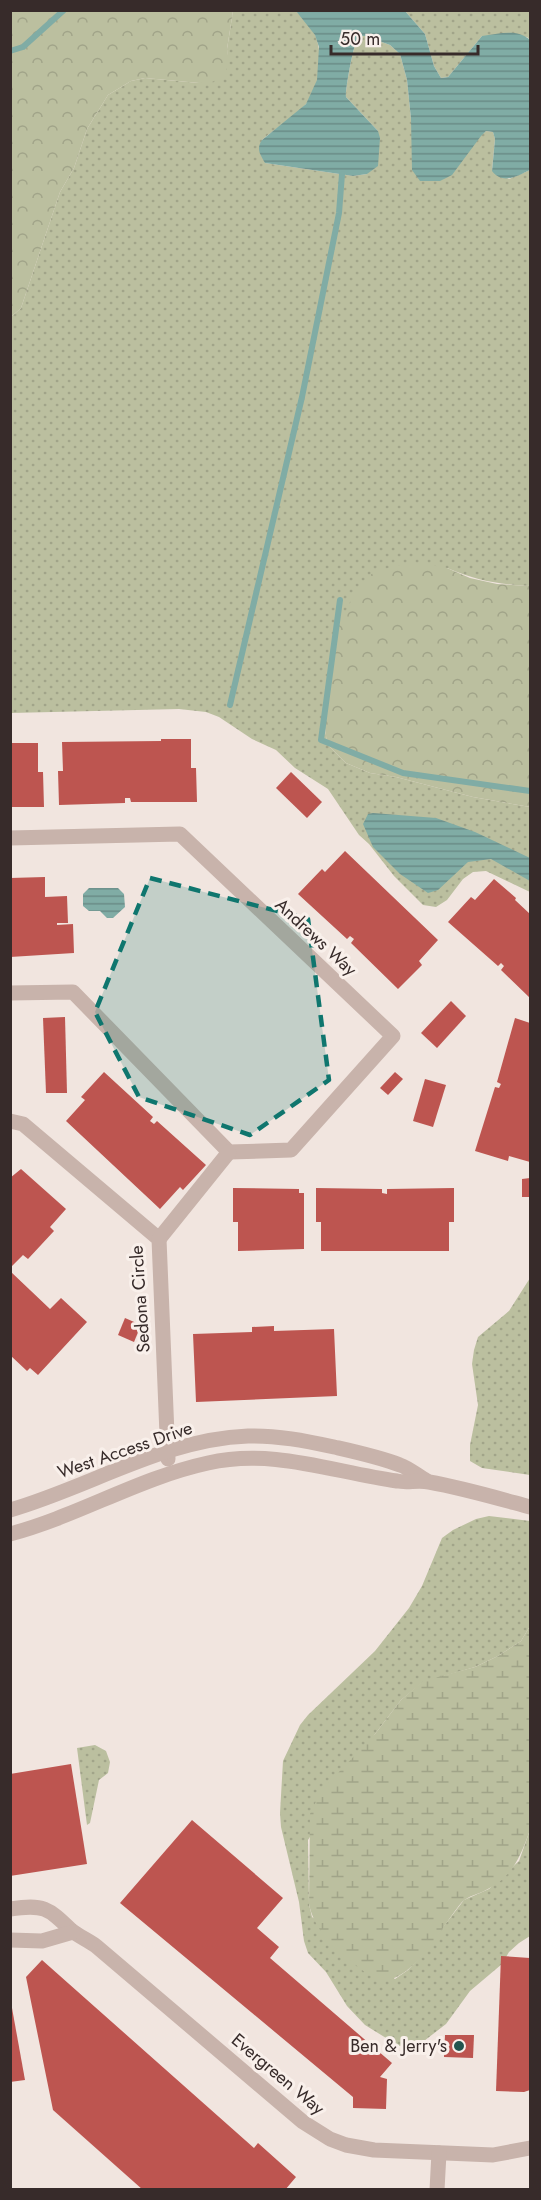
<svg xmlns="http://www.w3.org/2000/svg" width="541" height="2200" viewBox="0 0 541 2200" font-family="Jost,sans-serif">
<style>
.grass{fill:url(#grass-dots)}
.forest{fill:url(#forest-crowns)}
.wetland{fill:url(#wetland-marsh)}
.water{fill:url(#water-rules)}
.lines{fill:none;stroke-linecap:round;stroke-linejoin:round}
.stream{stroke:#80aca5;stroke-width:6}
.building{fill:#bd5550}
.minor{stroke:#c8b3ab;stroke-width:15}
.marked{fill:#0f766e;fill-opacity:0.2;stroke:#0f766e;stroke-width:4.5;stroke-dasharray:12 8;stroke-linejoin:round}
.poi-dot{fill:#22554f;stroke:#f9f0eb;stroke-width:2}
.labels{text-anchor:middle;stroke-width:6;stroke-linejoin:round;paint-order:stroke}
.street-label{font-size:18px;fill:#372b2a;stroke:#f9f0eb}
.poi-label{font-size:18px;fill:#372b2a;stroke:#f9f0eb;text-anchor:end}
</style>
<defs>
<pattern id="grass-dots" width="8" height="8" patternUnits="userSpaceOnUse" patternTransform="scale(1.5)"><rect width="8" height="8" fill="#bbbf9f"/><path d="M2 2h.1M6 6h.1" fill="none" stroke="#a1a489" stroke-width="1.8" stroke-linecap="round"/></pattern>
<pattern id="forest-crowns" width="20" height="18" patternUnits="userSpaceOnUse" patternTransform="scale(1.5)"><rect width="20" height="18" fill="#bbbf9f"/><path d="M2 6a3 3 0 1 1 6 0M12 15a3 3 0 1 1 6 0" fill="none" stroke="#a1a489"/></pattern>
<pattern id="wetland-marsh" width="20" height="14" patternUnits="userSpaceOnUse" patternTransform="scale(1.5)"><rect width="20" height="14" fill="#bbbf9f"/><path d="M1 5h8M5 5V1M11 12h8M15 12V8" fill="none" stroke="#a1a489"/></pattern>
<pattern id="water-rules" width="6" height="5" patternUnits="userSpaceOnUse" patternTransform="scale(1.5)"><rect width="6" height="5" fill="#80aca5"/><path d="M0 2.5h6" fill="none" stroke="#6a8c87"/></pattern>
</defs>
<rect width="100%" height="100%" fill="#f1e5df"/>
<!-- grass -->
<g class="grass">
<path d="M 233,11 L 296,11 C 303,18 312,26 316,37 C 323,56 320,89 306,104 C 293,118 276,128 262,140 L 265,163 L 353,176 L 367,174 L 378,131 L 346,97 C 345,89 354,43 358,36 L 365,36 L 390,45 L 400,54 L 407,80 L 411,119 L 481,135 L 486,131 L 493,132 L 495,139 L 492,170 L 509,179 L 530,170 L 530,586 C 497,584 478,581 447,568 L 328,667 L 329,693 L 324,720 L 327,744 L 346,763 L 370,773 L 396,777 L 473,797 L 530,807 L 530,892 L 486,871 L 473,872 L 463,879 L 447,900 L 436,907 L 423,905 L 394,876 L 369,844 L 359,835 L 328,789 L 295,768 L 276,750 L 252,739 L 219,717 L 206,712 L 179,709 L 11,713 L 11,317 L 21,308 L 60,192 L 74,168 L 87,129 L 108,95 L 131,81 L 145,78 L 199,83 L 228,62 L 227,49 Z"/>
<path d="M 405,11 L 530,11 L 530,40 L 527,37 L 482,36 L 448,77 L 441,78 L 434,66 L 425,34 Z"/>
<path d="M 530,1278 L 530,1475 L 482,1468 L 470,1461 L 470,1445 L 478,1405 L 472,1364 L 474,1350 L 478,1337 L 509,1311 Z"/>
<path d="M 489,1516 L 530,1521 L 530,1626 L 521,1641 L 498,1656 L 475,1667 L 423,1682 L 401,1700 L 375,1734 L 308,1840 L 309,1904 L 312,1917 L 395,1979 L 408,1970 L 420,1957 L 464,1900 L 489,1889 L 519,1861 L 530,1830 L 530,1936 L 519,1943 L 509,1952 L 502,1964 L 470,1991 L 446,2024 L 424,2041 L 399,2046 L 365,2025 L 347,2006 L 326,1972 L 308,1953 L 304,1941 L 299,1902 L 281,1827 L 280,1813 L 283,1761 L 300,1725 L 308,1715 L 375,1651 L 409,1608 L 422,1586 L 442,1538 L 453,1530 L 476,1519 Z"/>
<path d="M 95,1745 L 106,1751 L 110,1762 L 108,1773 L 99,1780 L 90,1823 L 87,1825 L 77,1748 Z"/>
</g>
<!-- forest -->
<g class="forest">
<path d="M 11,10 L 233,11 L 227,49 L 229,62 L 224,76 L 212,82 L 199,83 L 145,78 L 131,81 L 108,95 L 87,129 L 74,168 L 60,192 L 21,308 L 11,317 Z"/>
<path d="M 420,563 L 447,568 L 470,578 L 497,584 L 530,586 L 530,807 L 473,797 L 396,777 L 370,773 L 346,763 L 327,744 L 324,720 L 329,693 L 328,667 L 331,641 L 354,595 L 369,575 L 394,566 Z"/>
</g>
<!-- wetland -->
<path class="wetland" d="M 530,1626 L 530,1830 C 521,1855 513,1877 486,1890 C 479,1894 468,1896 462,1902 C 444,1923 413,1982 383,1980 C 370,1979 358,1966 348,1959 C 331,1945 313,1926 309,1904 L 310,1814 L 321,1791 L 375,1734 L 401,1700 L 423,1681 L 475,1667 L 498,1656 L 521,1641 Z"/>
<!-- water -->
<g class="water">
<path d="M 296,11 L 405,11 L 425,34 L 434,66 L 441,78 L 448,77 L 482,36 C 498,34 517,28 530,40 L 530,170 C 517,176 503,185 492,171 L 495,139 L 493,132 L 486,131 L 481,136 L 452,175 L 440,181 L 420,181 L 412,170 L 411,119 L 407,80 L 400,54 L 390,45 L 365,36 L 358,36 C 354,43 345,89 346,97 L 378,131 L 380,138 L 378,166 L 367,174 L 353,176 L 265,163 C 260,154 256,149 262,140 L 306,104 L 317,80 L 319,47 L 315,35 Z"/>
<path d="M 373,813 L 436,818 L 475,832 L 530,858 L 530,881 L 491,859 L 468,862 L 438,890 L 428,893 L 400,874 L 373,847 L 363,824 L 368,814 Z"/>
<path d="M 89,888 L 118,888 L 124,894 L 125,907 L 113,918 L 107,918 L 100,911 L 89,911 L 83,906 L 83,894 Z"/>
</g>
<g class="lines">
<!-- stream -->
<g class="stream">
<path d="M 10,51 L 23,47 L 64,10"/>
<path d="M 340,600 L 321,740 L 403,773 L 530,791"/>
<path d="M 230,705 L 302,397 L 339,213 L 342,174"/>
</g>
</g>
<!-- building -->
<g class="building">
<path d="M 161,739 L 191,739 L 191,768 L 196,768 L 197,802 L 131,802 L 130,798 L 125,798 L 125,803 L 59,805 L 58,771 L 63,771 L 62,742 L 161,741 Z"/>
<path d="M 10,743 L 38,743 L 38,772 L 43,772 L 44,807 L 10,807 Z"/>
<path d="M 291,772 L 322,802 L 307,818 L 276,788 Z"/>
<path d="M 345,851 L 438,940 L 419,961 L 422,965 L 398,989 L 351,943 L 354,939 L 350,936 L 347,939 L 298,894 L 322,869 L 325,872 Z"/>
<path d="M 45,877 L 45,897 L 67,896 L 68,923 L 57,923 L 57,925 L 73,924 L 74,953 L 10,957 L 10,878 Z"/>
<path d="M 494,879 L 516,898 L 515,900 L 530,914 L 530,998 L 501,970 L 504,966 L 501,963 L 498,966 L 448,922 L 471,897 L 475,900 Z"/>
<path d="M 451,1001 L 466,1016 L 437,1048 L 421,1033 Z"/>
<path d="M 65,1017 L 67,1093 L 46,1093 L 43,1018 Z"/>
<path d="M 515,1018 L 530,1023 L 530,1162 L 509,1156 L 508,1161 L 475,1151 L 495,1087 L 499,1088 L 501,1084 L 497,1082 Z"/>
<path d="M 104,1072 L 153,1117 L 150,1121 L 154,1124 L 157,1121 L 206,1165 L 183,1190 L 180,1187 L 160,1209 L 66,1121 L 85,1100 L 81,1097 Z"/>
<path d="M 395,1072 L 403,1079 L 388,1095 L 380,1088 Z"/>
<path d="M 425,1079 L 446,1085 L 433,1127 L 413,1121 Z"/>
<path d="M 21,1169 L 66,1209 L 50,1227 L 54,1231 L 28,1259 L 23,1255 L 10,1268 L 10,1178 Z"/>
<path d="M 530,1178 L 530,1197 L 522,1197 L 522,1179 Z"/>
<path d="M 233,1188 L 299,1189 L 299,1193 L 304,1193 L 304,1249 L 238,1251 L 238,1222 L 233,1222 Z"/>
<path d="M 316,1188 L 382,1189 L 382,1193 L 387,1194 L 387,1189 L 454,1188 L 454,1222 L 449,1222 L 449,1251 L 321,1251 L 321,1222 L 316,1222 Z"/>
<path d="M 10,1271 L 50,1309 L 61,1298 L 87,1322 L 38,1375 L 30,1368 L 27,1371 L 10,1355 Z"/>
<path d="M 125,1318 L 141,1325 L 134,1342 L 118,1335 Z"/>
<path d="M 274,1326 L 274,1331 L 334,1329 L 337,1396 L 196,1402 L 193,1334 L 252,1332 L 252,1327 Z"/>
<path d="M 71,1764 L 87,1864 L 10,1876 L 10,1774 Z"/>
<path d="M 192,1820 L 283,1898 L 257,1928 L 279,1947 L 270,1958 L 392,2063 L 380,2077 L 387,2079 L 386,2109 L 353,2108 L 353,2097 L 120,1903 Z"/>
<path d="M 501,1956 L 530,1958 L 530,2090 L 524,2092 L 496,2091 Z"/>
<path d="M 42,1960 L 254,2148 L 258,2143 L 296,2177 L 285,2190 L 143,2190 L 53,2110 L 26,1977 Z"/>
<path d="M 10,1997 L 25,2080 L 10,2082 Z"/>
<path d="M 445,2035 L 474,2035 L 473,2058 L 444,2057 Z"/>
</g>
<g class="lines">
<!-- minor -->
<g class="minor">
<path d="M 10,838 L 180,834 L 393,1036 L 291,1150 L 229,1152 L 73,992 L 10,993"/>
<path d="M 10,1121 L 23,1124 L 159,1239 L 168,1459"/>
<path d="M 159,1239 L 229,1152"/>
<path d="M 10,1510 C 90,1487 164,1439 248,1436 C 277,1435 306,1441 334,1447 C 356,1452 379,1457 400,1465 C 409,1468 418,1476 427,1481"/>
<path d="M 10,1534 C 78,1516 139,1478 208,1463 C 272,1448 333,1472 397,1481 C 407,1483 418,1480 429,1482 C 463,1488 497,1498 530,1507"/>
<path d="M 10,1909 C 44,1904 48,1908 71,1930 C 78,1936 88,1940 96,1946 L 303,2122 L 330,2139 L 346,2145 L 374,2150 L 493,2155 L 530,2148"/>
<path d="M 10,1940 L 42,1941 L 73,1932"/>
<path d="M 437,2190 L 439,2153"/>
</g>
</g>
<!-- marked area -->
<path class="marked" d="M 150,878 L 308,919 L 329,1080 L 250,1135 L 139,1097 L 95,1012 Z"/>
<!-- markers -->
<circle class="poi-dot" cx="459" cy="2046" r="6"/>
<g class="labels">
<!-- street labels -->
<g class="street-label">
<text transform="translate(316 937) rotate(43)" y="6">Andrews Way</text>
<text transform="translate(140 1299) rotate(-94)" y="6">Sedona Circle</text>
<text transform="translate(125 1450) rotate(-19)" y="6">West Access Drive</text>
<text transform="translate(278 2074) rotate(40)" y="6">Evergreen Way</text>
</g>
<!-- poi labels -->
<g class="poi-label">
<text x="447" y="2052">Ben &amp; Jerry's</text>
</g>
</g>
<!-- border -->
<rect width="541" height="2200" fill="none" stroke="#372b2a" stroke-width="24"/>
<!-- scale -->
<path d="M331 45v9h147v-9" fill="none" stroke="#372b2a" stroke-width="3"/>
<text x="340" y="45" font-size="18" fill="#372b2a" stroke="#f9f0eb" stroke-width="4.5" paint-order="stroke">50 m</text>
</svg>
